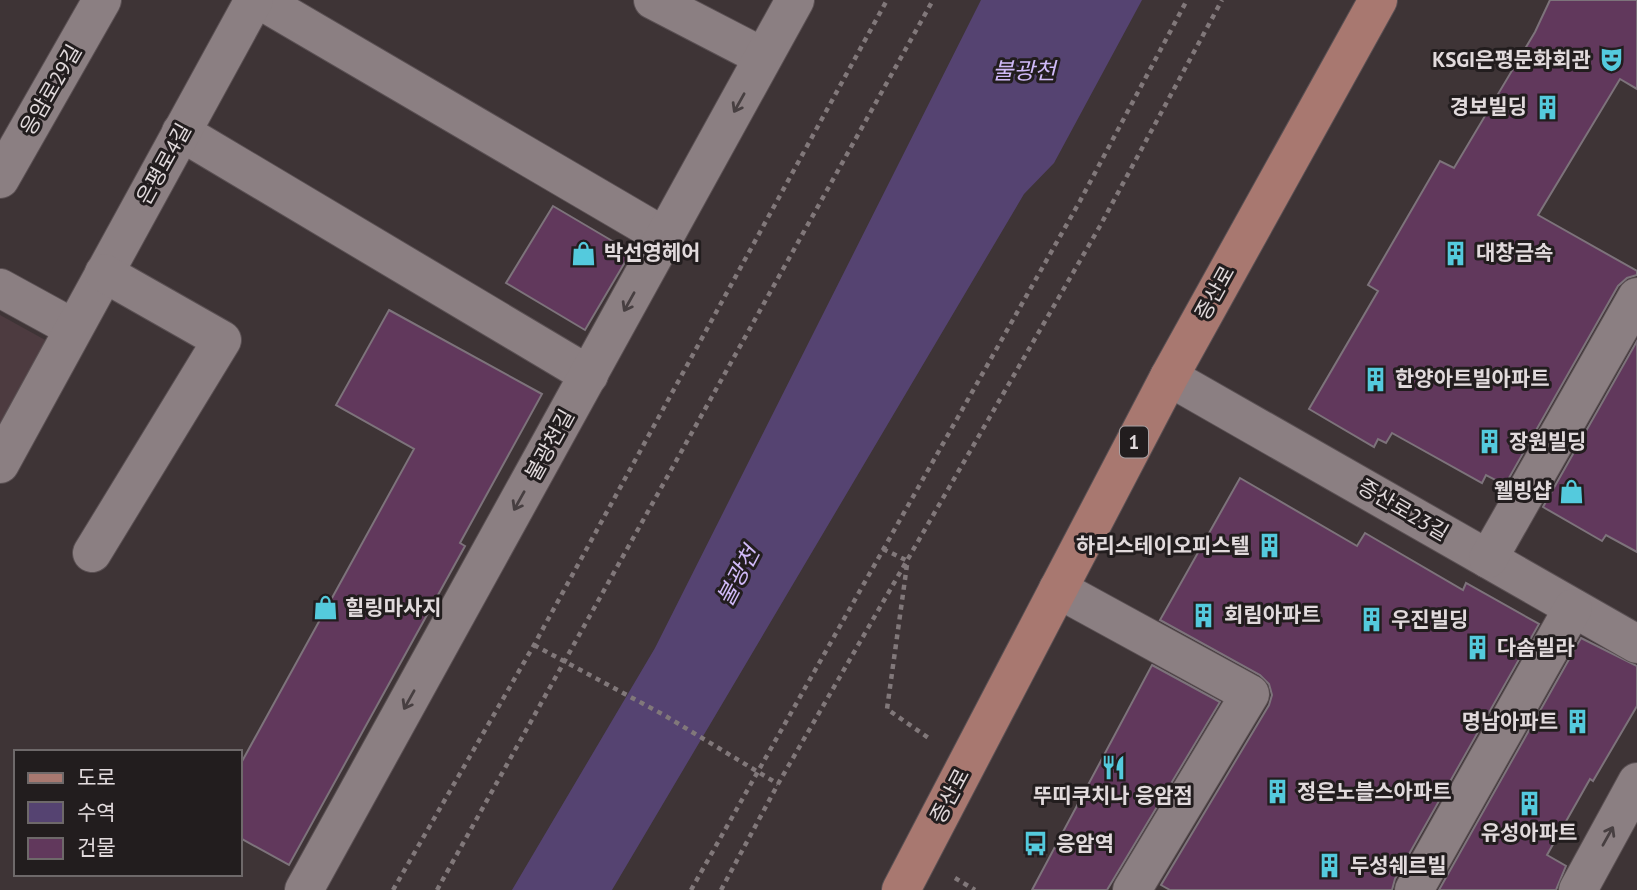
<svg xmlns="http://www.w3.org/2000/svg" width="1637" height="890" viewBox="0 0 1637 890" font-family="'PT Sans','Noto Sans KR',sans-serif">
<style>
.built{fill:#4d3b40}
.water{fill:#554371}
.building{fill:#61385c;stroke:#7d737b;stroke-width:2}
.lines{fill:none;stroke-linecap:round;stroke-linejoin:round}
.minor-casing{stroke:#5a5053;stroke-width:40}
.major-casing{stroke:#5a5053;stroke-width:40}
.path{stroke:#81787a;stroke-width:4.5;stroke-dasharray:5 5;stroke-linecap:butt}
.minor{stroke:#8b7f82;stroke-width:38}
.major{stroke:#a87870;stroke-width:38}
.oneway{stroke:#473f41}
.labels{text-anchor:middle;stroke-width:6;stroke-linejoin:round;paint-order:stroke}
.shield{fill:#221d1e;stroke:#a8a1a3;stroke-width:2}
.shield-label{font-size:19px;font-weight:bold;fill:#e1dadc}
.poi-label{font-size:21px;font-weight:bold;fill:#e1dadc;stroke:#221d1e;text-anchor:start}
.street-label{font-size:21px;fill:#e1dadc;stroke:#221d1e}
.water-label{font-size:23px;font-style:italic;fill:#d0baf7;stroke:#221d1e}
</style>
<rect width="100%" height="100%" fill="#3e3436"/>
<!-- built -->
<path class="built" d="M 0,315 L 47,341 L 0,426 Z"/>
<!-- water -->
<path class="water" d="M 981,0 L 1142,0 L 1054,163 L 1024,194 L 612,890 L 512,890 L 655,648 Z"/>
<!-- building -->
<g class="building">
<path d="M 1550,0 L 1637,0 L 1637,89 L 1620,79 L 1538,215 L 1637,271 L 1637,275 L 1627,278 L 1618,286 L 1505,485 L 1486,475 L 1482,483 L 1392,433 L 1386,443 L 1378,439 L 1374,447 L 1309,409 L 1378,291 L 1368,285 L 1440,161 L 1454,168 L 1535,32 Z"/>
<path d="M 553,206 L 631,252 L 585,330 L 506,283 Z"/>
<path d="M 389,310 L 542,394 L 460,543 L 465,546 L 289,865 L 240,838 L 240,765 L 414,449 L 336,405 Z"/>
<path d="M 1637,341 L 1637,552 L 1606,535 L 1602,541 L 1543,507 Z"/>
<path d="M 1240,478 L 1357,546 L 1365,533 L 1463,590 L 1466,583 L 1539,624 L 1395,879 L 1392,890 L 1170,890 L 1161,885 L 1269,705 L 1272,695 L 1269,684 L 1260,675 L 1160,620 Z"/>
<path d="M 1581,638 L 1637,666 L 1637,706 L 1593,781 L 1590,779 L 1547,855 L 1566,866 L 1556,890 L 1439,890 Z"/>
<path d="M 1152,665 L 1220,702 L 1107,890 L 1032,890 Z"/>
</g>
<g class="lines">
<defs>
<g id="minor">
<path d="M 260,0 L 665,237"/>
<path d="M 653,0 L 763,57"/>
<path d="M 181,132 L 589,375"/>
<path d="M 0,179 L 102,0"/>
<path d="M 0,288 L 73,328"/>
<path d="M 1169,377 L 1637,644"/>
<path d="M 0,464 L 254,0"/>
<path d="M 92,553 L 222,340 L 104,273"/>
<path d="M 1488,559 L 1637,297"/>
<path d="M 1058,589 L 1250,694 L 1132,890"/>
<path d="M 304,890 L 795,0"/>
<path d="M 1414,890 L 1573,608"/>
<path d="M 1578,890 L 1637,782"/>
</g>
<path id="major" d="M 901,890 L 1169,377 L 1378,0"/>
</defs>
<!-- minor casing -->
<use href="#minor" class="minor-casing"/>
<!-- major casing -->
<use href="#major" class="major-casing"/>
<!-- path -->
<g class="path">
<path d="M 883,549 L 908,561"/>
<path d="M 907,565 L 887,709 L 930,739"/>
<path d="M 534,645 L 664,715 L 778,784"/>
<path d="M 955,878 L 975,890"/>
<path d="M 393,890 L 534,645 L 887,0"/>
<path d="M 437,890 L 933,0"/>
<path d="M 691,890 L 1080,201 L 1187,0"/>
<path d="M 721,890 L 778,784 L 1100,226 L 1222,0"/>
</g>
<!-- minor -->
<use href="#minor" class="minor"/>
<!-- major -->
<use href="#major" class="major"/>
</g>
<!-- one-way arrows -->
<defs><path id="oneway-shaft" d="M-6 0H5M1.5-3L5.5 0L1.5 3" fill="none" stroke-width="1.6" stroke-linecap="round" stroke-linejoin="round" transform="scale(1.75)"/></defs>
<g class="oneway">
<use href="#oneway-shaft" transform="translate(739 103) rotate(119)"/>
<use href="#oneway-shaft" transform="translate(629 302) rotate(119)"/>
<use href="#oneway-shaft" transform="translate(519 501) rotate(119)"/>
<use href="#oneway-shaft" transform="translate(409 700) rotate(119)"/>
<use href="#oneway-shaft" transform="translate(1608 836) rotate(-61)"/>
</g>
<!-- icons -->
<defs>
<symbol id="theatre-bare" viewBox="-9 -9 18 18"><path d="M-5-5.5Q0-4 5-5.5V0Q5 5 0 6Q-5 5-5 0ZM-3.3-2.5H-1v1.5H-3.3ZM1-2.5H3.3v1.5H1ZM-2.8 1Q0 5.5 2.8 1Z" fill="#54cadd" stroke="#221d1e" stroke-width="2.5" paint-order="stroke"/></symbol>
<symbol id="building-bare" viewBox="-9 -9 18 18"><path d="M-4-6H4V6H1V3H-1V6H-4ZM-2.5-4.3h1.7v1.8h-1.7ZM.8-4.3h1.7v1.8H.8ZM-2.5-1h1.7V.8h-1.7ZM.8-1h1.7V.8H.8Z" fill="#54cadd" stroke="#221d1e" stroke-width="2.5" paint-order="stroke"/></symbol>
<symbol id="shop-bare" viewBox="-9 -9 18 18"><path d="M-5-2.5h2.3a2.7 3.5 0 0 1 5.4 0H5L5.5 6h-11ZM-1.5-2.5h3a1.5 2.3 0 0 0-3 0Z" fill="#54cadd" stroke="#221d1e" stroke-width="2.5" paint-order="stroke"/></symbol>
<symbol id="restaurant-bare" viewBox="-9 -9 18 18"><path d="M-5-6h1v4h1v-4h1v4h1v-4h1v5L-1.5 .5V6h-2V.5L-5-1ZM5-6V6H3V1.5H1.5Q1.5-4 5-6Z" fill="#54cadd" stroke="#221d1e" stroke-width="2.5" paint-order="stroke"/></symbol>
<symbol id="bus-bare" viewBox="-9 -9 18 18"><path d="M-5-6H5V4H4V6H2V4H-2V6H-4V4H-5ZM-3.5-4V0h7V-4ZM-3.5 1.2v1.5H-2V1.2ZM2 1.2v1.5H3.5V1.2Z" fill="#54cadd" stroke="#221d1e" stroke-width="2.5" paint-order="stroke"/></symbol>
</defs>
<g fill-rule="evenodd">
<use href="#theatre-bare" x="1594" y="42" width="35" height="35"/>
<use href="#building-bare" x="1530" y="90" width="35" height="35"/>
<use href="#shop-bare" x="566" y="236" width="35" height="35"/>
<use href="#building-bare" x="1438" y="236" width="35" height="35"/>
<use href="#building-bare" x="1358" y="362" width="35" height="35"/>
<use href="#building-bare" x="1472" y="424" width="35" height="35"/>
<use href="#shop-bare" x="1554" y="474" width="35" height="35"/>
<use href="#building-bare" x="1252" y="528" width="35" height="35"/>
<use href="#shop-bare" x="308" y="590" width="35" height="35"/>
<use href="#building-bare" x="1186" y="598" width="35" height="35"/>
<use href="#building-bare" x="1354" y="602" width="35" height="35"/>
<use href="#building-bare" x="1460" y="630" width="35" height="35"/>
<use href="#building-bare" x="1560" y="704" width="35" height="35"/>
<use href="#restaurant-bare" x="1096" y="750" width="35" height="35"/>
<use href="#building-bare" x="1260" y="774" width="35" height="35"/>
<use href="#building-bare" x="1512" y="786" width="35" height="35"/>
<use href="#bus-bare" x="1018" y="826" width="35" height="35"/>
<use href="#building-bare" x="1312" y="848" width="35" height="35"/>
</g>
<g class="labels">
<!-- shield labels -->
<rect class="shield" x="1120" y="426.5" width="28" height="31" rx="5"/>
<g class="shield-label">
<text x="1134" y="449">1</text>
</g>
<!-- poi labels -->
<g class="poi-label">
<text x="1591" y="67" text-anchor="end">KSGI은평문화회관</text>
<text x="1527" y="114" text-anchor="end">경보빌딩</text>
<text x="604" y="260">박선영헤어</text>
<text x="1476" y="260">대창금속</text>
<text x="1395" y="386">한양아트빌아파트</text>
<text x="1509" y="449">장원빌딩</text>
<text x="1552" y="498" text-anchor="end">웰빙샵</text>
<text x="1250" y="553" text-anchor="end">하리스테이오피스텔</text>
<text x="345" y="615">힐링마사지</text>
<text x="1224" y="622">회림아파트</text>
<text x="1391" y="627">우진빌딩</text>
<text x="1497" y="655">다솜빌라</text>
<text x="1558" y="729" text-anchor="end">명남아파트</text>
<text x="1297" y="799">정은노블스아파트</text>
<text x="1113" y="803" text-anchor="middle">뚜띠쿠치나 응암점</text>
<text x="1529" y="840" text-anchor="middle">유성아파트</text>
<text x="1056" y="851">응암역</text>
<text x="1350" y="873">두성쉐르빌</text>
</g>
<!-- street labels -->
<g class="street-label">
<text transform="translate(51 90) rotate(-60)" y="7">응암로29길</text>
<text transform="translate(164 164) rotate(-61)" y="7">은평로4길</text>
<text transform="translate(1215 293) rotate(-61)" y="7">증산로</text>
<text transform="translate(550 445) rotate(-61)" y="7">불광천길</text>
<text transform="translate(1403 510) rotate(30)" y="7">증산로23길</text>
<text transform="translate(950 796) rotate(-62)" y="7">증산로</text>
</g>
<!-- water labels -->
<g class="water-label">
<text x="1024" y="79">불광천</text>
<text transform="translate(738 576) rotate(-62)" y="8">불광천</text>
</g>
</g>
<!-- legend -->
<rect x="14" y="750" width="228" height="126" fill="#221d1e" stroke="#6e696a" stroke-width="2"/>
<rect x="28" y="773" width="35" height="10" fill="#a87870" stroke="#6e696a" stroke-width="2"/>
<text x="77" y="785" font-size="21" fill="#e1dadc">도로</text>
<rect x="28" y="802" width="35" height="21" fill="#554371" stroke="#6e696a" stroke-width="2"/>
<text x="77" y="820" font-size="21" fill="#e1dadc">수역</text>
<rect x="28" y="838" width="35" height="21" fill="#61385c" stroke="#6e696a" stroke-width="2"/>
<text x="77" y="855" font-size="21" fill="#e1dadc">건물</text>
</svg>
